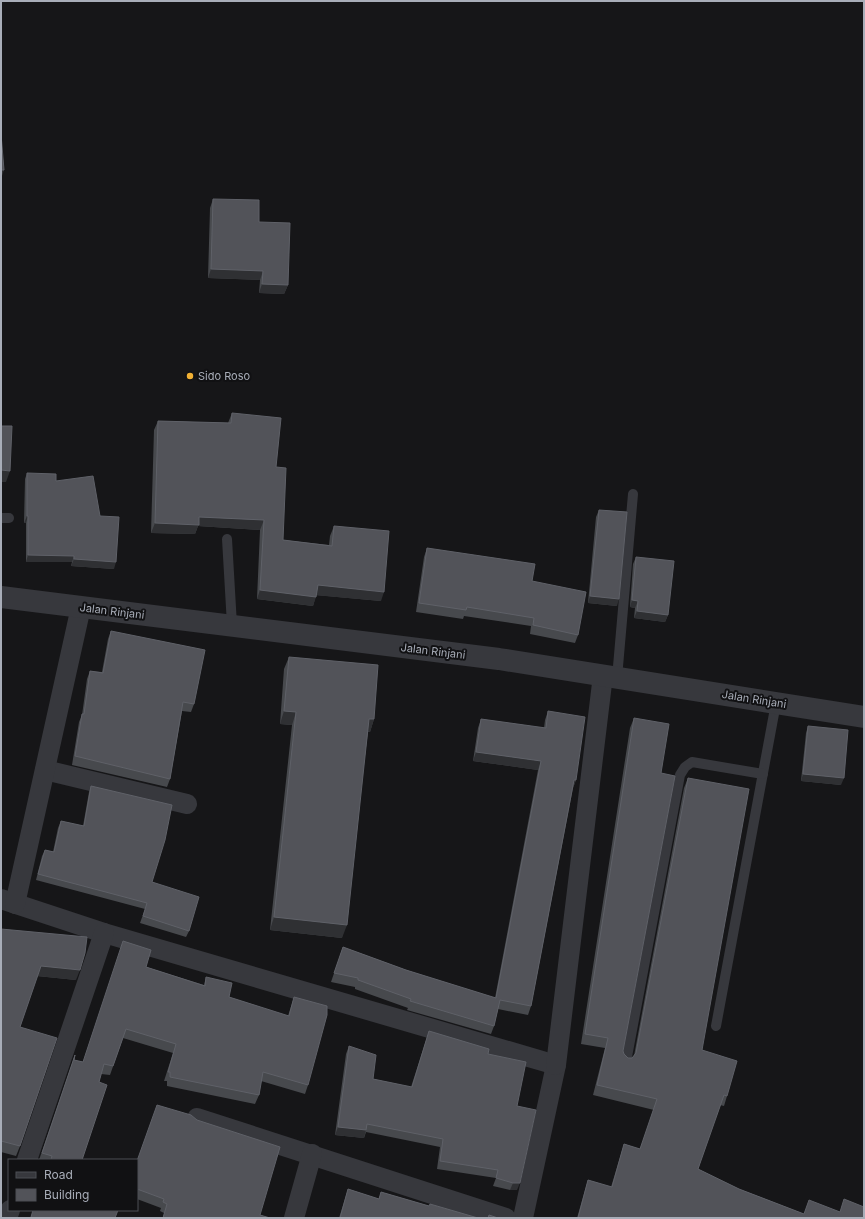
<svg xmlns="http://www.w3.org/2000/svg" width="865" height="1219" viewBox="0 0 865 1219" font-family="Inter,sans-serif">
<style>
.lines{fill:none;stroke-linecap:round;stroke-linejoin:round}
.service{stroke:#37383d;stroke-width:10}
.minor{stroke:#37383d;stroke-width:20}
.tertiary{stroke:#37383d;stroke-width:22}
.wall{fill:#47494d}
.shaded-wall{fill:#2f3033}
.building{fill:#525359;stroke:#5f6168}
.poi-dot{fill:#f2b134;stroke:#111113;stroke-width:1.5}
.labels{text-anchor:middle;stroke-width:4;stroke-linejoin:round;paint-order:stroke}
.poi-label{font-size:11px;fill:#a8adb8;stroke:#111113;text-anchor:start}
.street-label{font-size:11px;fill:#a8adb8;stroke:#111113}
</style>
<rect width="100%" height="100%" fill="#161618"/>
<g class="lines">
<!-- service -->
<g class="service">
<path d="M 1,518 L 9,518"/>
<path d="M 227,539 L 232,625"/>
<path d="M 617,678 L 633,494"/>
<path d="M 716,1026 L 776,703"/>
<path d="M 626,1062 L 680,775 L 685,767 L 692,762 L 763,774"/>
</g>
<!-- minor -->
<g class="minor">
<path d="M 45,770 L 187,804"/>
<path d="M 1,899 L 104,933 L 556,1065 L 523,1218"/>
<path d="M 15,904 L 81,607"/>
<path d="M 556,1065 L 603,675"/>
<path d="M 197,1118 L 506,1218"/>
<path d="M 27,1160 L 104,933"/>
<path d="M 7,1218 L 10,1210"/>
<path d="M 294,1218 L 312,1154"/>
</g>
<!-- tertiary -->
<path class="tertiary" d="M 1,597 L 499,659 L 864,717"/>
</g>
<!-- wall -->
<g class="wall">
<path d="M 213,199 L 259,222 L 288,285 L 284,294 L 259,293 L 260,280 L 208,278 L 210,208 Z"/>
<path d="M 232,413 L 276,467 L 283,540 L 329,545 L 330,536 L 334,526 L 381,601 L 316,595 L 313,606 L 257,599 L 260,530 L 198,526 L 195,534 L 151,533 L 154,430 L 158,421 L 228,423 Z"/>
<path d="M 27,473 L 56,481 L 100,516 L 114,569 L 71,566 L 72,562 L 26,562 L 26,523 L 24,523 L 25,479 Z"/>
<path d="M 599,510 L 617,606 L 588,603 L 596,517 Z"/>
<path d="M 427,548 L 532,581 L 578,635 L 575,643 L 530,634 L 531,626 L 464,616 L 463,619 L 416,612 L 424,557 Z"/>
<path d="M 636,557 L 668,615 L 665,622 L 634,618 L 635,608 L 630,607 L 633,564 Z"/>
<path d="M 111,631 L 194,704 L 191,712 L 182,711 L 170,779 L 167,787 L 72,765 L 79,722 L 82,715 L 87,679 L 90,671 L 102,672 L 108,639 Z"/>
<path d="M 289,657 L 374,719 L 370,732 L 368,732 L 342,938 L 270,930 L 292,725 L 280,724 L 284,669 Z"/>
<path d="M 548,711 L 576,780 L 573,788 L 531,1006 L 528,1015 L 498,1009 L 494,1026 L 491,1034 L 407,1010 L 408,1008 L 355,989 L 355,987 L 331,982 L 343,947 L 406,970 L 495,998 L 538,770 L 473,761 L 478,728 L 481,719 L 544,728 L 545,720 Z"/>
<path d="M 634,718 L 661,773 L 623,1051 L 624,1054 L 628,1058 L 632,1058 L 634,1056 L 684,788 L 688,778 L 702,1050 L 727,1096 L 724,1106 L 720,1105 L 698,1169 L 739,1189 L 804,1214 L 840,1212 L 864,1218 L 577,1218 L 585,1190 L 588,1180 L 611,1187 L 621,1154 L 624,1144 L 640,1149 L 654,1110 L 593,1095 L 605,1048 L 581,1044 L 630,728 Z"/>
<path d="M 808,726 L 841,785 L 801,781 L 806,733 Z"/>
<path d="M 91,786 L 152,882 L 189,931 L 186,937 L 140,923 L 145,909 L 36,880 L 42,856 L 45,850 L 53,852 L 58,828 L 61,821 L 83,826 L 89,792 Z"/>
<path d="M 1,929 L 76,980 L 37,976 L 20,1027 L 20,1146 L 16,1156 L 1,1152 Z"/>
<path d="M 146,967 L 204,985 L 206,977 L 229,997 L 288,1016 L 294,997 L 308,1085 L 305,1094 L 261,1081 L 259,1095 L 255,1104 L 167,1086 L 167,1081 L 164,1081 L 173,1053 L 123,1038 L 110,1075 L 101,1074 L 82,1160 L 39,1160 L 75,1055 L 74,1060 L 83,1062 Z"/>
<path d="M 429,1031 L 488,1054 L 517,1106 L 517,1190 L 510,1190 L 493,1186 L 496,1178 L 437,1169 L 440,1147 L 366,1132 L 364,1138 L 335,1135 L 346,1054 L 349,1046 L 373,1079 L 411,1087 Z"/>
<path d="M 137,1161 L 260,1215 L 270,1218 L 163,1218 L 164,1213 L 160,1211 L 161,1208 L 137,1199 Z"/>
<path d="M 348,1189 L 379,1199 L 381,1192 L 429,1206 L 478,1218 L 339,1218 Z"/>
</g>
<!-- shaded-wall -->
<g class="shaded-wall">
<path d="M 1,170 L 4,170 L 1,179 Z"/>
<path d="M 211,269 L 263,271 L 260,280 L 208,278 Z"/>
<path d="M 262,284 L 288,285 L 284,294 L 259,293 Z"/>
<path d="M 1,470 L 10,471 L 6,482 L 1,482 Z"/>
<path d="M 27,516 L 28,516 L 26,523 L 24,523 Z"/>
<path d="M 199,517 L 264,520 L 260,530 L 198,526 L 195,534 L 151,533 L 155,523 Z"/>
<path d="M 28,555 L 74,556 L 72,562 L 26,562 Z"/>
<path d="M 74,559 L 116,562 L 114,569 L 71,566 Z"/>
<path d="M 318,585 L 384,592 L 381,601 L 314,595 Z"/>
<path d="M 260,590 L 316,597 L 313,606 L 257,599 Z"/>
<path d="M 590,596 L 619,599 L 617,606 L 588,603 Z"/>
<path d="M 632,600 L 638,601 L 635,608 L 630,607 Z"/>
<path d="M 637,611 L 668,615 L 665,622 L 634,618 Z"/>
<path d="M 284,711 L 296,712 L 292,725 L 280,724 Z"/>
<path d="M 369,719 L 374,719 L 370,732 L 365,731 Z"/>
<path d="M 476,752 L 541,761 L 538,770 L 473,761 Z"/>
<path d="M 803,774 L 844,778 L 841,785 L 801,781 Z"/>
<path d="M 574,780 L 576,780 L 573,788 Z"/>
<path d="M 274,917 L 347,925 L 342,938 L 270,930 Z"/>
<path d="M 41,966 L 80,970 L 76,980 L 37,976 Z"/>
<path d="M 338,1127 L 366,1130 L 364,1138 L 335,1135 Z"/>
<path d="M 513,1183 L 520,1183 L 517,1190 L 510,1190 Z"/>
</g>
<!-- building -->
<g class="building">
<path d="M 1,134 L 4,170 L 1,170 Z"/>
<path d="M 213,199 L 259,200 L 259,222 L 290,223 L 288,285 L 262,284 L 263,271 L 211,269 Z"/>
<path d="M 232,413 L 281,418 L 276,467 L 286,468 L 283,540 L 332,546 L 334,526 L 389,531 L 384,592 L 318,585 L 316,597 L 260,590 L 264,520 L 199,517 L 199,525 L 155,523 L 158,421 L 231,423 Z"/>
<path d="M 1,426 L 12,426 L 10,471 L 1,470 Z"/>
<path d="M 27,473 L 56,474 L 56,481 L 93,476 L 100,516 L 119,517 L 116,562 L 74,559 L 74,556 L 28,555 L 28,516 L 27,516 Z"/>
<path d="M 599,510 L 627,512 L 619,599 L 590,596 Z"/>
<path d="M 427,548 L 535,564 L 532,581 L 586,592 L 578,635 L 533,625 L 534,618 L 467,607 L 466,610 L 419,603 Z"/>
<path d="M 636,557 L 674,561 L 668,615 L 637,611 L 638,601 L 632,600 Z"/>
<path d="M 111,631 L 205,650 L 194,704 L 183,702 L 170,779 L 75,756 L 82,714 L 84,714 L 90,671 L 103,673 Z"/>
<path d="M 289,657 L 378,665 L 374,719 L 369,719 L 347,925 L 274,917 L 296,712 L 284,711 Z"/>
<path d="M 548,711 L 585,717 L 576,780 L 574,780 L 531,1006 L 500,1000 L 494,1026 L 410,1001 L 411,999 L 358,980 L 358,978 L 334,973 L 343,947 L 406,970 L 496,998 L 541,761 L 476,752 L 481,719 L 546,728 Z"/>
<path d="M 634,718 L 669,724 L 661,773 L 675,776 L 623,1051 L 624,1054 L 628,1058 L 632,1058 L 636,1053 L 688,778 L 749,789 L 702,1050 L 737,1061 L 727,1096 L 724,1095 L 698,1169 L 739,1189 L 804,1214 L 809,1200 L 840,1212 L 844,1199 L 864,1207 L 864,1218 L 578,1218 L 588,1180 L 612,1187 L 624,1144 L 640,1149 L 657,1099 L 597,1085 L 608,1038 L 585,1034 Z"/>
<path d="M 808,726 L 848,730 L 844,778 L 803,774 Z"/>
<path d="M 91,786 L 172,805 L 165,840 L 152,882 L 199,897 L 189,931 L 143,916 L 147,903 L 38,874 L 45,850 L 54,852 L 61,821 L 84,826 Z"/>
<path d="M 1,929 L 87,937 L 85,953 L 80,970 L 41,966 L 20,1027 L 57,1038 L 20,1146 L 1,1141 Z"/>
<path d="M 123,941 L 151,950 L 146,967 L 205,986 L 206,977 L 232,983 L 229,997 L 289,1016 L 294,997 L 327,1006 L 327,1015 L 308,1085 L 263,1072 L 259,1095 L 170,1077 L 170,1072 L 168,1072 L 176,1044 L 126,1029 L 113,1066 L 104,1064 L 99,1082 L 107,1085 L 82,1160 L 51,1160 L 52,1156 L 42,1153 L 75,1055 L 74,1060 L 83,1062 Z"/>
<path d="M 429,1031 L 489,1049 L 488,1054 L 526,1062 L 517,1106 L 536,1110 L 520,1183 L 513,1183 L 496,1178 L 498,1170 L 440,1161 L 443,1139 L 367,1124 L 366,1130 L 338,1127 L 349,1046 L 376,1055 L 373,1079 L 412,1087 Z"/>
<path d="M 157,1105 L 191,1115 L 197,1120 L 280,1147 L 260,1215 L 270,1218 L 163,1218 L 167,1204 L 163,1202 L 164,1199 L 137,1189 L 137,1161 Z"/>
<path d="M 348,1189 L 379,1199 L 381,1192 L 429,1206 L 430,1204 L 478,1218 L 340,1218 Z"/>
<path d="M 33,1210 L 118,1210 L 115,1218 L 33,1218 L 31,1217 Z"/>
<path d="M 489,1215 L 498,1218 L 488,1218 Z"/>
</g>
<!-- markers -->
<circle class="poi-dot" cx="190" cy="376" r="4"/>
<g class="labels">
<!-- poi labels -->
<g class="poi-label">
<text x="198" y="380">Sido Roso</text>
</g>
<!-- street labels -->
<g class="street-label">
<text transform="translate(112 611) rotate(7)" y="4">Jalan Rinjani</text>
<text transform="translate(433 651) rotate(7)" y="4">Jalan Rinjani</text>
<text transform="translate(754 699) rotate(9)" y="4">Jalan Rinjani</text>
</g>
</g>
<!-- border -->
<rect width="865" height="1219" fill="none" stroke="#a8adb8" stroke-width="4"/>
<!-- legend -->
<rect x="8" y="1159" width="130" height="52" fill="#111113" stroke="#4d4f55"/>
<rect x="16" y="1172" width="20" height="6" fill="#37383d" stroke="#4d4f55"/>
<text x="44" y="1179" font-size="12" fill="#a8adb8">Road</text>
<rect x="16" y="1189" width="20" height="12" fill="#525359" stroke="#4d4f55"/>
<text x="44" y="1199" font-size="12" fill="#a8adb8">Building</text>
</svg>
